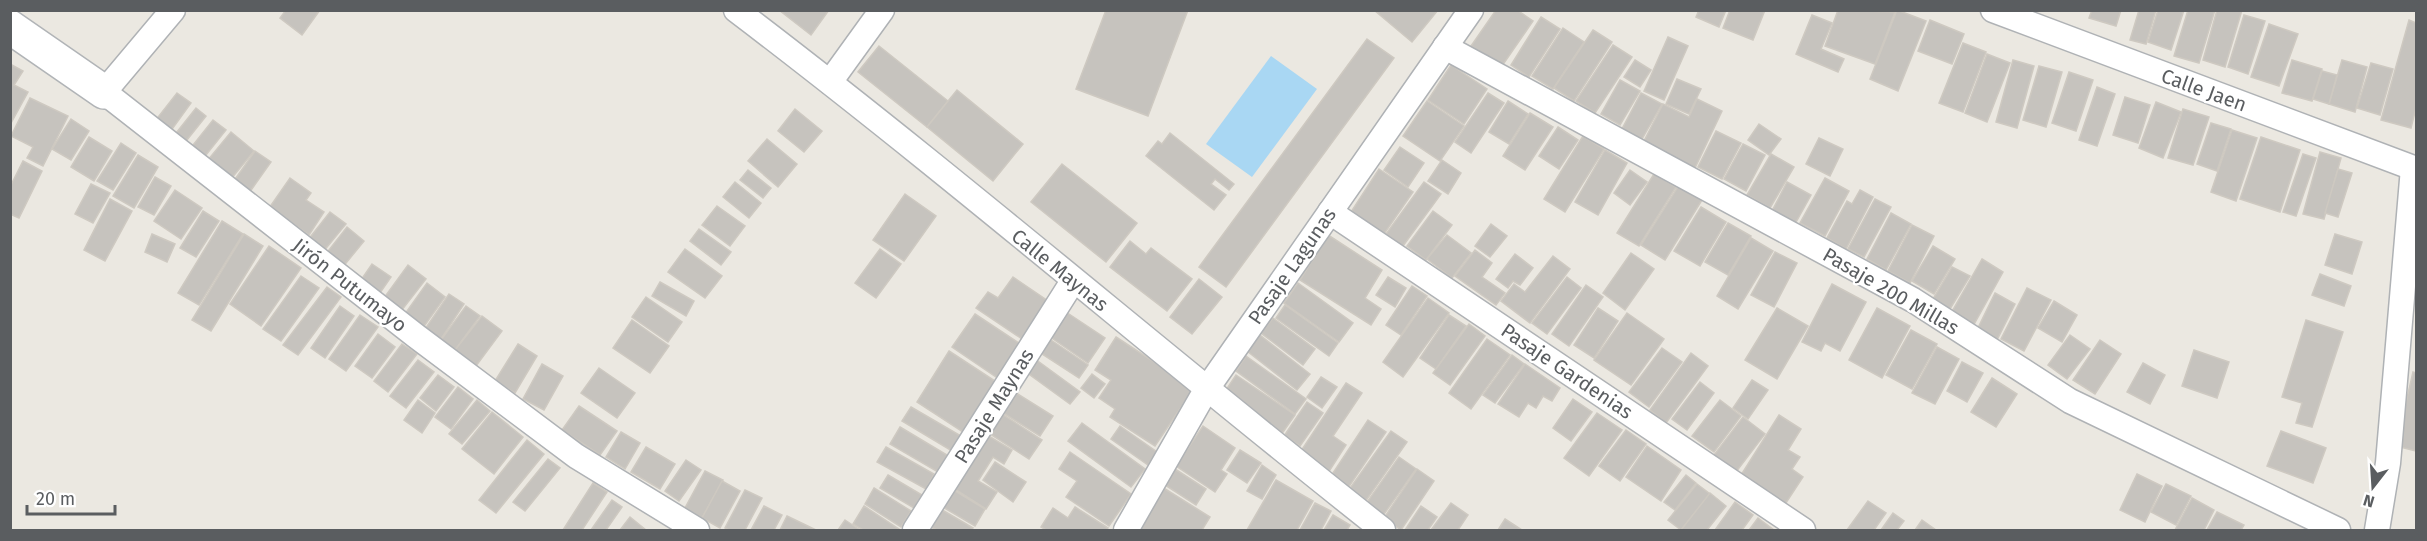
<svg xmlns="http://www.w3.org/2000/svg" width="2427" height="541" viewBox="0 0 2427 541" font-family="'Fira Sans',sans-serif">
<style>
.water{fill:#a9d7f3}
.building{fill:#c6c3be;stroke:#cec9c1;stroke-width:1.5}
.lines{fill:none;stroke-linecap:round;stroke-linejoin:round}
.street-casing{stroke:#afb2b5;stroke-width:27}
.secondary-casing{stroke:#b1b4b7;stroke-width:36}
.street{stroke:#fff;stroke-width:24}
.secondary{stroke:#fff;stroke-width:33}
.labels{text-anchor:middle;stroke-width:4.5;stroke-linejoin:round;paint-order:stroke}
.street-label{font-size:20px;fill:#5a5d60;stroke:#fff}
</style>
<rect width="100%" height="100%" fill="#ebe8e1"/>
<!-- water -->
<path class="water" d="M 1271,56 L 1317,89 L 1252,177 L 1206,144 Z"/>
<!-- building -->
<g class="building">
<path d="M 286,10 L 320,10 L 302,35 L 280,18 Z"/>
<path d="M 779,10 L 829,10 L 811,35 Z"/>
<path d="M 1106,10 L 1188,10 L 1148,116 L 1076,89 Z"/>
<path d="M 1374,10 L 1438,10 L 1412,42 Z"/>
<path d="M 1496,10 L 1517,10 L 1533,21 L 1502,66 L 1471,46 Z"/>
<path d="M 1699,10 L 1726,10 L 1719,27 L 1696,17 Z"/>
<path d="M 1730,10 L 1765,10 L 1753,40 L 1723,28 Z"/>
<path d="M 1838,10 L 1895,12 L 1875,64 L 1825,46 Z"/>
<path d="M 1897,10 L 1926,21 L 1898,91 L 1870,79 Z"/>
<path d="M 2092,10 L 2121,10 L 2116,26 L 2089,18 Z"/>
<path d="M 2139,10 L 2156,10 L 2146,44 L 2130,40 Z"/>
<path d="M 2158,10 L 2184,10 L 2171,50 L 2148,42 Z"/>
<path d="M 2188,10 L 2215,10 L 2199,63 L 2174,56 Z"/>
<path d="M 2217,10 L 2242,10 L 2225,67 L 2203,60 Z"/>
<path d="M 1812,15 L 1832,23 L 1821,49 L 1844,59 L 1838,72 L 1796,54 Z"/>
<path d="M 2244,15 L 2265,21 L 2248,74 L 2228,67 Z"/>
<path d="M 1541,17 L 1560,29 L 1529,77 L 1511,65 Z"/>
<path d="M 1930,20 L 1964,34 L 1952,64 L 1918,51 Z"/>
<path d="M 2409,20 L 2416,23 L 2416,108 L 2411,128 L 2381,120 Z"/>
<path d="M 2269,24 L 2298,34 L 2279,86 L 2251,77 Z"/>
<path d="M 1563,28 L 1584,42 L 1553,89 L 1532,76 Z"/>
<path d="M 1593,30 L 1612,42 L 1574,101 L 1554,88 Z"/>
<path d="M 1668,37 L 1688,46 L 1664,100 L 1644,91 Z"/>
<path d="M 1367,39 L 1394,58 L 1226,287 L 1199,267 Z"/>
<path d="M 1963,43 L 1986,52 L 1963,112 L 1939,103 Z"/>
<path d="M 1613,45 L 1632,57 L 1595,113 L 1576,101 Z"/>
<path d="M 879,46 L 948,101 L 927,127 L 858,72 Z"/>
<path d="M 1987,54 L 2010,63 L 1987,122 L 1965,113 Z"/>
<path d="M 1635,60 L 1651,70 L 1640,87 L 1624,77 Z"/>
<path d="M 2013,60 L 2034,66 L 2017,128 L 1996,122 Z"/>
<path d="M 2292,60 L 2322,69 L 2312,101 L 2282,93 Z"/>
<path d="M 2342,60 L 2367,67 L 2355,112 L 2329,104 Z"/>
<path d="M 2371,63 L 2393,69 L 2380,115 L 2357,108 Z"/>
<path d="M 10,64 L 23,71 L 14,85 L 28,92 L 10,125 Z"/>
<path d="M 1451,65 L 1487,89 L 1464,124 L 1428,100 Z"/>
<path d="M 2039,66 L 2062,72 L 2046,127 L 2023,120 Z"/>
<path d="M 2322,71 L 2337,75 L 2329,104 L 2313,99 Z"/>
<path d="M 2069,72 L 2093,80 L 2076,131 L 2052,123 Z"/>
<path d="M 1677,79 L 1701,89 L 1689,114 L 1666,104 Z"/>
<path d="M 1620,80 L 1640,91 L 1620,125 L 1601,114 Z"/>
<path d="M 2097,87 L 2115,94 L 2097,146 L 2079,140 Z"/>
<path d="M 957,90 L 1023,144 L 993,181 L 927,127 Z"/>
<path d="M 177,93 L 191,103 L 170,132 L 155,121 Z"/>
<path d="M 1488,93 L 1504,103 L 1471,153 L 1455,142 Z"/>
<path d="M 1641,93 L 1662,104 L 1642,139 L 1622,129 Z"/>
<path d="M 2125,97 L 2150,105 L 2138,143 L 2113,135 Z"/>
<path d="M 30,98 L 68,116 L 43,166 L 27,158 L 33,147 L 11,136 Z"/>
<path d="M 1697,99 L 1722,111 L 1695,168 L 1643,143 L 1663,104 L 1689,117 Z"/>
<path d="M 1427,101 L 1464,126 L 1440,161 L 1403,136 Z"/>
<path d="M 1508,101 L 1528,114 L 1509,144 L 1489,132 Z"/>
<path d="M 2156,102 L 2181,112 L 2163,158 L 2139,148 Z"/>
<path d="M 196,108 L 206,116 L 183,145 L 173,137 Z"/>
<path d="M 795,109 L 822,131 L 804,152 L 778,131 Z"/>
<path d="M 2183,109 L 2209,117 L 2193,165 L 2168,158 Z"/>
<path d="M 1530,113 L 1553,127 L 1525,170 L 1503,156 Z"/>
<path d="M 71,119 L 89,131 L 71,160 L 52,149 Z"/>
<path d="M 213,120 L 226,130 L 202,160 L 189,150 Z"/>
<path d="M 2211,123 L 2231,129 L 2217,171 L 2197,164 Z"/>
<path d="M 1759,124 L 1781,139 L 1769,155 L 1748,140 Z"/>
<path d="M 1558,127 L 1578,140 L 1559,169 L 1539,156 Z"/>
<path d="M 2232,130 L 2257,138 L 2236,201 L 2211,192 Z"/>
<path d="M 1716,131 L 1741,143 L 1722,179 L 1698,167 Z"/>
<path d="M 231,132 L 254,151 L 231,179 L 207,161 Z"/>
<path d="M 1170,133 L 1234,184 L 1229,190 L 1215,179 L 1211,184 L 1226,195 L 1214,210 L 1146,156 L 1158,141 L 1162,144 Z"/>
<path d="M 1583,136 L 1604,149 L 1565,212 L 1544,199 Z"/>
<path d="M 89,137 L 112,151 L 94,181 L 71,167 Z"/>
<path d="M 2261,137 L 2300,150 L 2280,212 L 2240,199 Z"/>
<path d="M 1819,138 L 1843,149 L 1830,176 L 1806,164 Z"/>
<path d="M 767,139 L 797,164 L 778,187 L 748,161 Z"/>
<path d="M 121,143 L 136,153 L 113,190 L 97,181 Z"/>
<path d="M 1743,144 L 1765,155 L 1746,191 L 1724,179 Z"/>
<path d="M 1400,147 L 1424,163 L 1408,187 L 1384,170 Z"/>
<path d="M 1605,150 L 1627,163 L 1598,215 L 1575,202 Z"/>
<path d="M 255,151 L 271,162 L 249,193 L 233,182 Z"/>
<path d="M 2320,152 L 2341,158 L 2324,219 L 2303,214 Z"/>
<path d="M 1771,154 L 1794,167 L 1770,208 L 1747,195 Z"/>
<path d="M 2303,154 L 2316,158 L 2296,216 L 2283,212 Z"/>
<path d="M 138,155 L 158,167 L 134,208 L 113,196 Z"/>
<path d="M 1442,160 L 1461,173 L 1448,194 L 1428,181 Z"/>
<path d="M 23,161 L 42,171 L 19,218 L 10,214 L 10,187 Z"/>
<path d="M 1062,164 L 1137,223 L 1106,262 L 1031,202 Z"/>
<path d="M 1379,169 L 1413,192 L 1384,234 L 1351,212 Z"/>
<path d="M 2338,169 L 2352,173 L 2338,217 L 2325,213 Z"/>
<path d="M 748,170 L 771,188 L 763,198 L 740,180 Z"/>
<path d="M 1630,170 L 1647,182 L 1630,205 L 1614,193 Z"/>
<path d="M 1654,174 L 1676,187 L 1639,246 L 1617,233 Z"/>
<path d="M 155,177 L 171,186 L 154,215 L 138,207 Z"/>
<path d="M 290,178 L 311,193 L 306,200 L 324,212 L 309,235 L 291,222 L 289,226 L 267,211 Z"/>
<path d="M 1825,178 L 1849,191 L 1825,236 L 1800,223 Z"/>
<path d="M 735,182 L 761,203 L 749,218 L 723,197 Z"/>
<path d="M 1424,182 L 1441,194 L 1403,246 L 1386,234 Z"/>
<path d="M 1787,182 L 1811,195 L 1795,224 L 1772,211 Z"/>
<path d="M 91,184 L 110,193 L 93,223 L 75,214 Z"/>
<path d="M 1679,185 L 1702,200 L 1665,260 L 1641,245 Z"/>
<path d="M 175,190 L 202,208 L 181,239 L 154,221 Z"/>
<path d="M 1860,190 L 1873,197 L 1846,249 L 1827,238 L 1847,201 L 1852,204 Z"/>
<path d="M 905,194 L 936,216 L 904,261 L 873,240 Z"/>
<path d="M 110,199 L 132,211 L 105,261 L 84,250 Z"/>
<path d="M 1875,199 L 1891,207 L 1864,257 L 1848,249 Z"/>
<path d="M 717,206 L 745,226 L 730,246 L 702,225 Z"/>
<path d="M 1701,207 L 1726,222 L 1700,266 L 1674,251 Z"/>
<path d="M 203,211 L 219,221 L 196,257 L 180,248 Z"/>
<path d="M 1433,211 L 1452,225 L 1426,260 L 1407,246 Z"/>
<path d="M 330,212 L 346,224 L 323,252 L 308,240 Z"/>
<path d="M 1891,213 L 1911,224 L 1886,270 L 1867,259 Z"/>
<path d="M 222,221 L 243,234 L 199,305 L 178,293 Z"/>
<path d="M 1728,223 L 1751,236 L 1728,275 L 1705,262 Z"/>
<path d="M 1491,224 L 1507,236 L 1490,257 L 1475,246 Z"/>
<path d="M 1912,225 L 1934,236 L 1910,283 L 1888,271 Z"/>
<path d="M 347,227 L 364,241 L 342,268 L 325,255 Z"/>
<path d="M 699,229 L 731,252 L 721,265 L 690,241 Z"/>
<path d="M 152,234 L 175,244 L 167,262 L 145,252 Z"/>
<path d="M 244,234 L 263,246 L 211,331 L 192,320 Z"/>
<path d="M 2335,234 L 2362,242 L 2352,274 L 2325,265 Z"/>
<path d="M 1328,235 L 1382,270 L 1365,298 L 1381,309 L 1371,325 L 1300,280 Z"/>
<path d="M 1447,235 L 1471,253 L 1452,278 L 1427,259 Z"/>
<path d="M 1751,238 L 1773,251 L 1738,309 L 1717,296 Z"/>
<path d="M 1130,241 L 1146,254 L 1151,248 L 1192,279 L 1167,311 L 1110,267 Z"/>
<path d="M 269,246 L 301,268 L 261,326 L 230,304 Z"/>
<path d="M 1933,246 L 1955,259 L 1934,294 L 1912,281 Z"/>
<path d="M 685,249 L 722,276 L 705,298 L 668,272 Z"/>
<path d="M 880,249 L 901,264 L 876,298 L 855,283 Z"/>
<path d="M 1475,250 L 1492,263 L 1482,277 L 1505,293 L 1496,305 L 1455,276 Z"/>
<path d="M 1775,252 L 1797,263 L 1774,307 L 1751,295 Z"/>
<path d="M 1631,253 L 1654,269 L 1625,310 L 1603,293 Z"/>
<path d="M 1515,254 L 1533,268 L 1520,285 L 1513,281 L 1508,288 L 1496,279 Z"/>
<path d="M 1553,256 L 1570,269 L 1530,323 L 1501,301 L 1514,284 L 1525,292 Z"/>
<path d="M 1982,259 L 2003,272 L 1972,328 L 1950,315 Z"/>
<path d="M 372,264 L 391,277 L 380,293 L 361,280 Z"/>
<path d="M 408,265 L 426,279 L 398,315 L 381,302 Z"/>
<path d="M 1952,267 L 1970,276 L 1950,309 L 1933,299 Z"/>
<path d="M 2320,274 L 2351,286 L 2344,306 L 2312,295 Z"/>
<path d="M 301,276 L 319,288 L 281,341 L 263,329 Z"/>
<path d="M 1013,277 L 1051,303 L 1025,341 L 976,308 L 988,292 L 998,298 Z"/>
<path d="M 1388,277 L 1406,288 L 1395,307 L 1376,295 Z"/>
<path d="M 1567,277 L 1581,288 L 1547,334 L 1532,323 Z"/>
<path d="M 1199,279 L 1222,297 L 1192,334 L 1170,317 Z"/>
<path d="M 660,282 L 694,301 L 686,316 L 652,296 Z"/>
<path d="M 427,283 L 445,297 L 420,332 L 402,318 Z"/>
<path d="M 1298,283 L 1353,323 L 1339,342 L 1284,303 Z"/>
<path d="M 1832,284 L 1866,302 L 1840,351 L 1825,343 L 1821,351 L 1802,342 Z"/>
<path d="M 1586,285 L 1603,297 L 1569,346 L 1552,334 Z"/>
<path d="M 1412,286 L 1427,296 L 1401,335 L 1386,325 Z"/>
<path d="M 327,287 L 341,297 L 298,355 L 283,345 Z"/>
<path d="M 2027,288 L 2051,300 L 2024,351 L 2001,339 Z"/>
<path d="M 1995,293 L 2015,304 L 1997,340 L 1977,330 Z"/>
<path d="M 449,294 L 464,304 L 439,342 L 423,332 Z"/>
<path d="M 646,297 L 682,322 L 668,342 L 632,317 Z"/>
<path d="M 1428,298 L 1449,313 L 1403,377 L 1383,362 Z"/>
<path d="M 2054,301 L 2077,315 L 2062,342 L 2038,328 Z"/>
<path d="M 1285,305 L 1338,343 L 1329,356 L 1276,318 Z"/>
<path d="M 340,306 L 354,316 L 325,358 L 311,348 Z"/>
<path d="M 466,306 L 480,316 L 455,350 L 441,340 Z"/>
<path d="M 1598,308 L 1618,321 L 1594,358 L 1574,345 Z"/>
<path d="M 1777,308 L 1808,326 L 1777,379 L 1745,360 Z"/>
<path d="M 1877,308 L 1910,326 L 1882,378 L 1849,360 Z"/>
<path d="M 1063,310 L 1105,338 L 1088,363 L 1046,334 Z"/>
<path d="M 1627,313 L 1664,339 L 1631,385 L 1594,360 Z"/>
<path d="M 975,314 L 1022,345 L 999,379 L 952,347 Z"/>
<path d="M 360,315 L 378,327 L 346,371 L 329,359 Z"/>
<path d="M 1449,315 L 1466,326 L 1436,369 L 1420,358 Z"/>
<path d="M 482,316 L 502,331 L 476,366 L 455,350 Z"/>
<path d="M 1273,318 L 1315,349 L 1303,365 L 1261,333 Z"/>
<path d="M 632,320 L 669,346 L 650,373 L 613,348 Z"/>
<path d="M 2306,320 L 2343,332 L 2312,427 L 2296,423 L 2302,403 L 2282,397 Z"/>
<path d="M 1469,324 L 1485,336 L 1450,385 L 1433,373 Z"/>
<path d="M 1911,330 L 1937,344 L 1912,389 L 1886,375 Z"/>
<path d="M 1256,332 L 1310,374 L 1297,390 L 1243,348 Z"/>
<path d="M 378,334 L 395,347 L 372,378 L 355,366 Z"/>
<path d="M 2070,335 L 2090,349 L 2067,379 L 2048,365 Z"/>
<path d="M 1045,336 L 1088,365 L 1079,378 L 1036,350 Z"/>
<path d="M 1116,337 L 1194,388 L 1155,446 L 1110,417 L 1115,409 L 1099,398 L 1111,380 L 1095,370 Z"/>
<path d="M 1487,339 L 1510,355 L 1471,409 L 1449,393 Z"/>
<path d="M 2100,340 L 2121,354 L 2095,394 L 2073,380 Z"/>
<path d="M 402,344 L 417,354 L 388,392 L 374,381 Z"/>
<path d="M 518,344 L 537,356 L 515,393 L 495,381 Z"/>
<path d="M 1937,347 L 1959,359 L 1935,404 L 1912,393 Z"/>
<path d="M 1662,348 L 1682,362 L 1649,407 L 1629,392 Z"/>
<path d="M 2194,350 L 2229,362 L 2217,398 L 2182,386 Z"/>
<path d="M 949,351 L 998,383 L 966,434 L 917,402 Z"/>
<path d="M 1691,353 L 1708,366 L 1666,423 L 1650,410 Z"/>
<path d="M 1512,355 L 1524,364 L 1495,403 L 1483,395 Z"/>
<path d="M 1031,356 L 1080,392 L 1070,404 L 1022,369 Z"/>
<path d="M 1246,356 L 1306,399 L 1295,414 L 1236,371 Z"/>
<path d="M 418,360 L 434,372 L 406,408 L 390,396 Z"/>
<path d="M 1962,362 L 1983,373 L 1967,402 L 1947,391 Z"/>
<path d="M 2143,363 L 2165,375 L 2150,404 L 2127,392 Z"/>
<path d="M 542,364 L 563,376 L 544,410 L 523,399 Z"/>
<path d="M 1525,364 L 1560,388 L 1552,401 L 1543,396 L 1536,408 L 1528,403 L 1519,417 L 1498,404 Z"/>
<path d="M 599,368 L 635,393 L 617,418 L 581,393 Z"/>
<path d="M 2413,372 L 2416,373 L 2416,451 L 2396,446 Z"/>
<path d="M 1092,374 L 1105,384 L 1094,398 L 1081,388 Z"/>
<path d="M 438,375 L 454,387 L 436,411 L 420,398 Z"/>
<path d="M 1236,375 L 1295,415 L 1281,435 L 1222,396 Z"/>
<path d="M 1321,377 L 1337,387 L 1322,408 L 1307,397 Z"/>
<path d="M 1992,378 L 2017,394 L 1996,427 L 1971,412 Z"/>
<path d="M 1752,380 L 1768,390 L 1748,419 L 1733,408 Z"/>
<path d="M 1700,382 L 1714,393 L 1687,430 L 1672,419 Z"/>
<path d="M 1346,383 L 1362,393 L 1333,436 L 1346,445 L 1328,473 L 1299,454 Z"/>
<path d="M 458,387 L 473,399 L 451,429 L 435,417 Z"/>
<path d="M 1013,391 L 1053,416 L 1040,436 L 1000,411 Z"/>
<path d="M 1573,399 L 1592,412 L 1571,441 L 1553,428 Z"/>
<path d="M 418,400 L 435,413 L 422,433 L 404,420 Z"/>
<path d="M 477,400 L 490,411 L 462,444 L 449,434 Z"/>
<path d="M 1720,400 L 1741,416 L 1714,452 L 1692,436 Z"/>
<path d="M 1307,402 L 1323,413 L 1300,446 L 1284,436 Z"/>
<path d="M 579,406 L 617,431 L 600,455 L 562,430 Z"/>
<path d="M 911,407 L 961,436 L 952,451 L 902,421 Z"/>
<path d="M 492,412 L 523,437 L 494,474 L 462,449 Z"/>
<path d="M 999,412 L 1042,440 L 1029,459 L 987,432 Z"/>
<path d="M 1597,413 L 1622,430 L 1589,476 L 1564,458 Z"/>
<path d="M 1779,415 L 1801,429 L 1788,450 L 1800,457 L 1792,469 L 1803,477 L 1784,506 L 1741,475 Z"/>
<path d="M 1743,417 L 1765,434 L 1736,472 L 1714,455 Z"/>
<path d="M 1368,420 L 1386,432 L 1348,488 L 1331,476 Z"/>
<path d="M 1082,423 L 1145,469 L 1131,487 L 1068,441 Z"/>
<path d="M 1120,426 L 1157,452 L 1148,465 L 1111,439 Z"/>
<path d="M 1203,426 L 1235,448 L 1221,470 L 1227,474 L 1215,492 L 1176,466 Z"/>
<path d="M 900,427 L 947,455 L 938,472 L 890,444 Z"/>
<path d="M 1626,430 L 1646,444 L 1620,481 L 1599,466 Z"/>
<path d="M 1391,431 L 1407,442 L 1365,502 L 1348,491 Z"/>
<path d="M 2281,431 L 2326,448 L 2313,483 L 2267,466 Z"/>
<path d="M 621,432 L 640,443 L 625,469 L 606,457 Z"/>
<path d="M 987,435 L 1012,450 L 1004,464 L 993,457 L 978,481 L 997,492 L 986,509 L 953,488 Z"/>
<path d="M 527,440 L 544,454 L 496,513 L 479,500 Z"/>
<path d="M 1647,446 L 1681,470 L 1661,501 L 1626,477 Z"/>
<path d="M 646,447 L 675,464 L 660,489 L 631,472 Z"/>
<path d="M 886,447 L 934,474 L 926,489 L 877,462 Z"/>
<path d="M 1240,450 L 1261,463 L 1247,483 L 1227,470 Z"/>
<path d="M 1070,452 L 1131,494 L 1109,526 L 1066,497 L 1077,481 L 1059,469 Z"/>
<path d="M 1399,457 L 1416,469 L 1382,517 L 1365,505 Z"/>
<path d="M 548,459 L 560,468 L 525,511 L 513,502 Z"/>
<path d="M 686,460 L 701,470 L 679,501 L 665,491 Z"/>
<path d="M 995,462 L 1026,482 L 1013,502 L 983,480 Z"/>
<path d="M 1262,465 L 1276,475 L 1262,499 L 1247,491 Z"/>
<path d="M 1175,469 L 1206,489 L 1196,505 L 1165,485 Z"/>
<path d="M 1417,469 L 1434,481 L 1401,530 L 1384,518 Z"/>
<path d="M 705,471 L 723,480 L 702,518 L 685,508 Z"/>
<path d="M 2137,474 L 2162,486 L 2145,522 L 2120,510 Z"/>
<path d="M 888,475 L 922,495 L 914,508 L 880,488 Z"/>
<path d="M 1686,475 L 1696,483 L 1675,510 L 1664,502 Z"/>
<path d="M 1276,480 L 1313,501 L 1297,530 L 1247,530 Z"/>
<path d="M 722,481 L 740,491 L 720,528 L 702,518 Z"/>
<path d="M 593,483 L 607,492 L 582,530 L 563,530 Z"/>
<path d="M 1697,484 L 1710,494 L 1681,530 L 1668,520 Z"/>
<path d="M 2166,484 L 2191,496 L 2176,525 L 2151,512 Z"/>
<path d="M 1162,487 L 1210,517 L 1202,530 L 1135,530 Z"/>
<path d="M 874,488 L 911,511 L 901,527 L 865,504 Z"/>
<path d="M 952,489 L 985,509 L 975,526 L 941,506 Z"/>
<path d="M 745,490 L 762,498 L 745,530 L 729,530 L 725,528 Z"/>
<path d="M 1710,493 L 1726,506 L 1707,530 L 1681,530 Z"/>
<path d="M 2192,498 L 2214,510 L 2204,530 L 2175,530 Z"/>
<path d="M 612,500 L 622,507 L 606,530 L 591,530 Z"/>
<path d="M 1868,501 L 1886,513 L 1874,530 L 1847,530 Z"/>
<path d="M 1735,502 L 1753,515 L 1742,530 L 1715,530 Z"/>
<path d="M 1315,503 L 1331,511 L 1321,530 L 1300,530 Z"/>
<path d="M 1451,503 L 1468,515 L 1458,530 L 1431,530 Z"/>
<path d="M 764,506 L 782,515 L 774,530 L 751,530 Z"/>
<path d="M 864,506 L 899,529 L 898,530 L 863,530 L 853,524 Z"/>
<path d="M 1421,506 L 1437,517 L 1428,530 L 1405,530 Z"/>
<path d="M 1075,507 L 1108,528 L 1106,530 L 1046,530 L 1041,527 L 1053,508 L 1068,518 Z"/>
<path d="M 939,508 L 973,528 L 971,530 L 937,530 L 928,526 Z"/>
<path d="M 2217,512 L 2244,525 L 2241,530 L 2207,530 Z"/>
<path d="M 1893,513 L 1904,521 L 1897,530 L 1881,530 Z"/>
<path d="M 1333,515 L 1350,525 L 1347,530 L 1324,530 Z"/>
<path d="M 787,516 L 816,530 L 780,530 Z"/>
<path d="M 630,517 L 646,530 L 620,530 Z"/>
<path d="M 1758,518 L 1774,530 L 1749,530 Z"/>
<path d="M 1505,519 L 1522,530 L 1498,530 Z"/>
<path d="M 845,520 L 860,530 L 838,530 Z"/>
<path d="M 1922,520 L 1936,530 L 1915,530 Z"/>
</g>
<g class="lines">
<defs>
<g id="street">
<path d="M 173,10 L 104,92 L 416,336 L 576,456 L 697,530"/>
<path d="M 736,10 C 956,177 1166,359 1383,530"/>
<path d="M 1993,10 L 2416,169"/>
<path d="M 1445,47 L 1913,300 L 2070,401 L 2338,530"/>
<path d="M 830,82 L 882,10"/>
<path d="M 1330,212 L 1803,530"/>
<path d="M 915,530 L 1073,281"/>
<path d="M 1126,530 L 1206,390 L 1471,10"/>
<path d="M 2377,530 L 2388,463 L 2413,168"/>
</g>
<path id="secondary" d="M 10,27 L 104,92"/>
</defs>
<!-- street casing -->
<use href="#street" class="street-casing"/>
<!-- secondary casing -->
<use href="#secondary" class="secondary-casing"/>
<!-- street -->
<use href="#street" class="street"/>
<!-- secondary -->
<use href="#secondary" class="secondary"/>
</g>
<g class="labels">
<!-- street labels -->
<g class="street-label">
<text transform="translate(2204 90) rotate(20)" y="7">Calle Jaen</text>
<text transform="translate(1292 266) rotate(-55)" y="7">Pasaje Lagunas</text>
<text transform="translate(1060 270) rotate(39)" y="7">Calle Maynas</text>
<text transform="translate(350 285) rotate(38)" y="7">Jirón Putumayo</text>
<text transform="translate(1891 291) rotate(30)" y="7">Pasaje 200 Millas</text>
<text transform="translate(1567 371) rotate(34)" y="7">Pasaje Gardenias</text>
<text transform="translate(994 406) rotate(-58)" y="7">Pasaje Maynas</text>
</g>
</g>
<!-- border -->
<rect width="2427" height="541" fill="none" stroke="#5a5d60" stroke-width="24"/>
<!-- north arrow -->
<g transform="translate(2373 487) rotate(197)" stroke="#ffffff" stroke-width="4.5" paint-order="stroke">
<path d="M0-4.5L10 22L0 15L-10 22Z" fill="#5a5d60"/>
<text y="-9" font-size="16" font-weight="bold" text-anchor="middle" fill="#5a5d60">N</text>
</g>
<!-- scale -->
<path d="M27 505v9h88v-9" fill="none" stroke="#5a5d60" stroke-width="3"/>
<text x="36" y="505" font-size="18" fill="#5a5d60" stroke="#ffffff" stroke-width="4.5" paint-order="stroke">20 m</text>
</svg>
